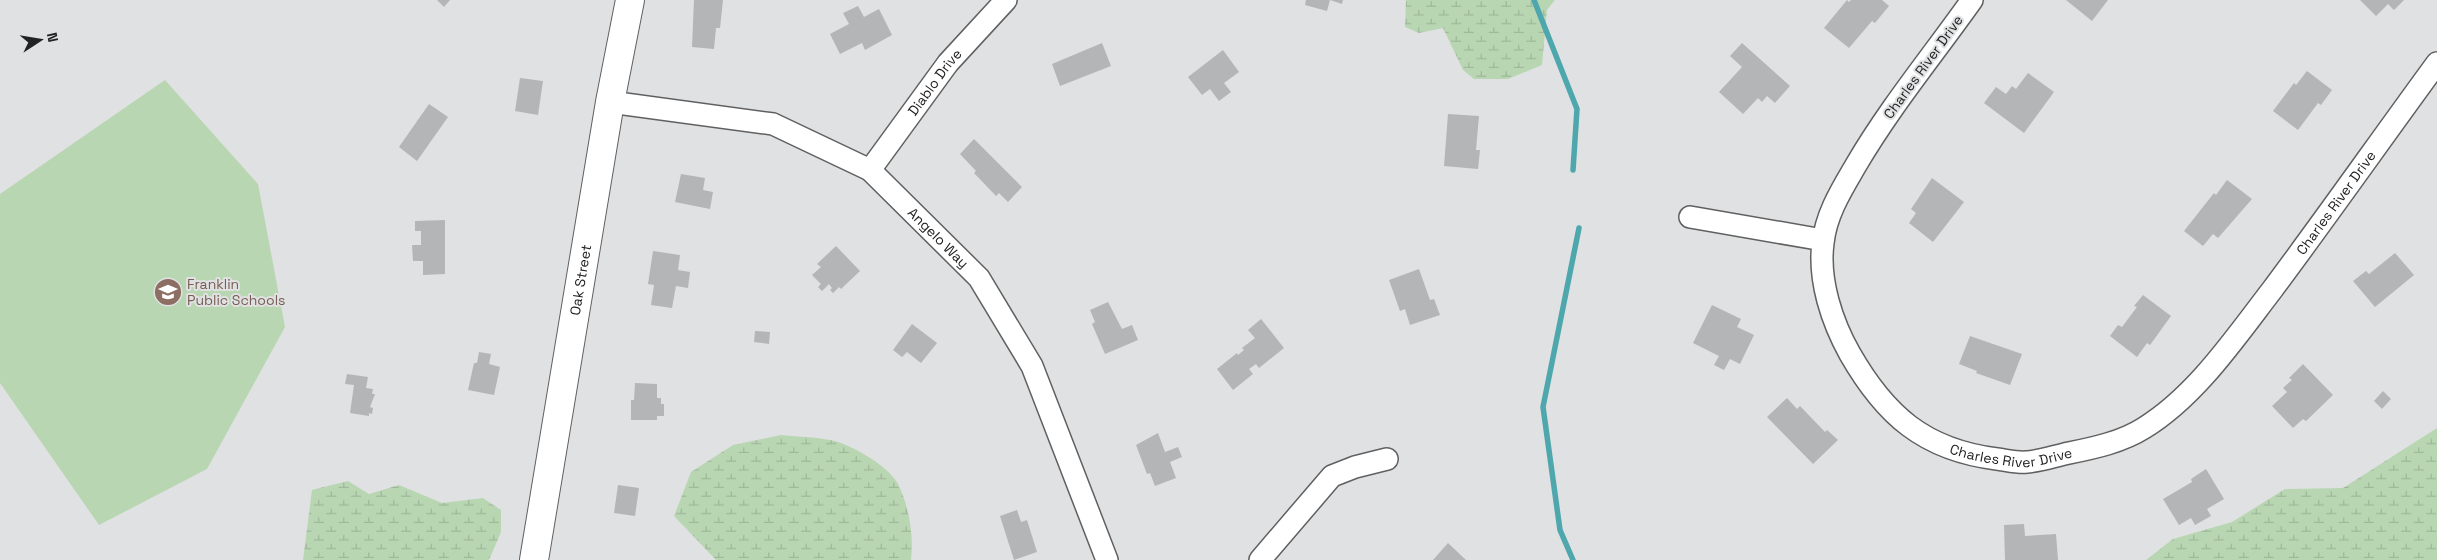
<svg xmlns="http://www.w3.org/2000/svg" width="2437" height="560" viewBox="0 0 2437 560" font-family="'Space Grotesk',sans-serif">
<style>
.wetland{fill:url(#wetland-marsh)}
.pitch{fill:#b9d6b3}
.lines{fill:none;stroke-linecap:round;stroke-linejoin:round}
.stream{stroke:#4da7ad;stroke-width:5.5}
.building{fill:#b4b5b7}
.minor-casing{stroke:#606061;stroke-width:24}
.secondary-casing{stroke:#606061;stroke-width:30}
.minor{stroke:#fff;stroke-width:21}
.secondary{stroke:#fff;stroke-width:28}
.labels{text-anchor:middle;stroke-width:4;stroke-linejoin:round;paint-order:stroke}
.street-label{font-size:14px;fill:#212222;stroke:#e0e1e2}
.education-label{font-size:14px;fill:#785e54;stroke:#e0e1e2;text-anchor:start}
</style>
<defs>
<pattern id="wetland-marsh" width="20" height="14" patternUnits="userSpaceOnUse" patternTransform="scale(1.25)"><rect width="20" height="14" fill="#b9d6b3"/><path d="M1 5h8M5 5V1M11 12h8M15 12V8" fill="none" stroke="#9fb79a"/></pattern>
</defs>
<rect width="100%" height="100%" fill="#e0e1e2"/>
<!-- wetland -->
<g class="wetland">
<path d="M 1406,0 L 1555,0 L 1547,10 L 1542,65 L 1508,79 L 1474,79 L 1463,70 L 1443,28 L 1419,33 L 1405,27 Z"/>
<path d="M 2437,428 L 2437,560 L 2146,560 L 2173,539 L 2232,522 L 2285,489 L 2343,488 Z"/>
<path d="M 781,435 C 799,437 818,437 835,441 C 855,447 888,466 898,484 C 909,506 914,536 911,560 L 716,560 L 674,516 L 691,472 L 733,445 Z"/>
<path d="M 348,481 L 369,494 L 399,485 L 442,503 L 483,498 L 501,510 L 501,532 L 489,560 L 303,560 L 312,490 Z"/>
</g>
<!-- pitch -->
<path class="pitch" d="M 165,80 L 258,184 L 285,327 L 207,469 L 99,525 L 0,383 L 0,194 Z"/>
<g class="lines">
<!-- stream -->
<g class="stream">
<path d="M 1534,0 L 1577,109 L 1573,170"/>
<path d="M 1573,560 L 1560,530 L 1543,407 L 1579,228"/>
</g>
</g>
<!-- building -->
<g class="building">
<path d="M 437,0 L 450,0 L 444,7 Z"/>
<path d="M 694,0 L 723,0 L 720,28 L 716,28 L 714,49 L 692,47 Z"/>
<path d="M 1306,0 L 1343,0 L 1342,4 L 1330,0 L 1327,11 L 1305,5 Z"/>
<path d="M 1847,0 L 1849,2 L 1851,0 L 1882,0 L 1889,6 L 1875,23 L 1872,21 L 1849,48 L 1824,28 Z"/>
<path d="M 2066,0 L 2108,0 L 2092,21 Z"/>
<path d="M 2360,0 L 2404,0 L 2394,10 L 2388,4 L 2376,16 Z"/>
<path d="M 858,6 L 864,17 L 879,9 L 892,35 L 865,50 L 862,43 L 840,54 L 830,34 L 849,24 L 843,13 Z"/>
<path d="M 1102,43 L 1111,66 L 1060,86 L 1052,64 Z"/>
<path d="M 1742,43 L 1790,86 L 1775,103 L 1767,96 L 1762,102 L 1758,98 L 1743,114 L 1719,92 L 1742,67 L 1730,56 Z"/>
<path d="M 1223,50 L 1239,72 L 1224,83 L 1231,92 L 1219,101 L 1210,89 L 1202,95 L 1188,77 Z"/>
<path d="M 2307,71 L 2332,90 L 2321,105 L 2318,103 L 2298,130 L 2273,111 L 2294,83 L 2296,85 Z"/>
<path d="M 2028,73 L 2054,92 L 2024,133 L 1984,103 L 1996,87 L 2006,94 L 2012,86 L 2016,89 Z"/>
<path d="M 520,78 L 543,81 L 538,115 L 515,111 Z"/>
<path d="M 429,104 L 448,117 L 417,161 L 399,147 Z"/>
<path d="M 1448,114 L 1479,116 L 1476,150 L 1480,150 L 1478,169 L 1444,166 Z"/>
<path d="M 974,139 L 1022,187 L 1008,202 L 999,193 L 996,196 L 974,173 L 976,171 L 960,154 Z"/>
<path d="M 681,174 L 705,178 L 703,190 L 713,192 L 710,209 L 675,202 Z"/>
<path d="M 1932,178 L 1964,202 L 1933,242 L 1909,223 L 1916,213 L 1911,209 Z"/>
<path d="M 2227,180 L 2252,199 L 2218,238 L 2213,234 L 2203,246 L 2184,231 L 2214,193 L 2216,195 Z"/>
<path d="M 445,220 L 445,274 L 423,275 L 423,261 L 413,261 L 412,245 L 421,245 L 421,231 L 415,231 L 415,221 Z"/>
<path d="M 836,246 L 860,271 L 841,289 L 839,287 L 833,293 L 830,290 L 832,288 L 829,284 L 822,291 L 818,287 L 821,284 L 812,275 L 821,267 L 817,264 Z"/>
<path d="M 653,251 L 680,255 L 678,270 L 690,272 L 688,288 L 676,286 L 672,308 L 651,305 L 654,285 L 648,284 Z"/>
<path d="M 2395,253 L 2414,275 L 2375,307 L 2353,281 L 2366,271 L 2369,274 Z"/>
<path d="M 1419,269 L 1430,300 L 1434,299 L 1440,315 L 1410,325 L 1405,309 L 1400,311 L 1389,280 Z"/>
<path d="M 2143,295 L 2171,316 L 2150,345 L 2147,343 L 2137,357 L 2110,336 L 2118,325 L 2122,327 L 2137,307 L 2134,306 Z"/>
<path d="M 1108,302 L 1122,329 L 1132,325 L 1138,340 L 1105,354 L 1092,324 L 1095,322 L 1090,310 Z"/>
<path d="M 1712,305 L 1741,319 L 1737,327 L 1754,335 L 1740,364 L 1730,359 L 1724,370 L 1714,365 L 1719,356 L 1693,343 Z"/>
<path d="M 1261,319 L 1284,348 L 1259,368 L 1256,364 L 1249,369 L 1253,374 L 1233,390 L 1217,369 L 1237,353 L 1238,355 L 1244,350 L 1242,348 L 1255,338 L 1248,330 Z"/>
<path d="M 912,324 L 937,343 L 921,363 L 907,352 L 902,357 L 893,350 Z"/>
<path d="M 755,331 L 770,332 L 769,344 L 754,342 Z"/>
<path d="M 1970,336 L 2022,354 L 2010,385 L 1976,373 L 1977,371 L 1959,364 Z"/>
<path d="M 479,352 L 491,354 L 489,364 L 500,367 L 494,395 L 468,390 L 474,363 L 477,363 Z"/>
<path d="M 2303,364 L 2333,395 L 2306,421 L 2303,419 L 2293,428 L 2272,406 L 2287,392 L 2283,388 L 2292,380 L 2289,378 Z"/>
<path d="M 347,374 L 368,377 L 366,388 L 373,389 L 372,394 L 375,394 L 370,407 L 373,408 L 372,414 L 369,413 L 369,416 L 350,413 L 354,385 L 345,384 Z"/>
<path d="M 635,383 L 657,384 L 657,398 L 661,398 L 661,404 L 664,404 L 664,416 L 657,416 L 657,420 L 631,420 L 631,400 L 634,400 Z"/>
<path d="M 2383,391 L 2391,399 L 2382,409 L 2374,401 Z"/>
<path d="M 1787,398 L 1797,409 L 1800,406 L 1825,432 L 1827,430 L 1838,440 L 1813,464 L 1767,417 Z"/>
<path d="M 1158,433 L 1165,452 L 1178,447 L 1182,457 L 1170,462 L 1176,478 L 1155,486 L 1150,473 L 1147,474 L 1136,445 Z"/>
<path d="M 2206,469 L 2224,499 L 2207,509 L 2211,516 L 2195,525 L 2191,518 L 2179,525 L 2163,499 L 2192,482 L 2191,479 Z"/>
<path d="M 618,485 L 639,488 L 635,516 L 614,513 Z"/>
<path d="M 1017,510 L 1021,522 L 1027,520 L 1037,552 L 1014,560 L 1000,516 Z"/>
<path d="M 2024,524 L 2025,536 L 2056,534 L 2058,560 L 2005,560 L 2004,525 Z"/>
<path d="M 1448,543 L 1466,560 L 1433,560 Z"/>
</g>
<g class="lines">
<defs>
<g id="minor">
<path id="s1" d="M 1972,0 C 1933,55 1890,107 1856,165 C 1842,189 1826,214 1823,243 C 1818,280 1832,322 1850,354 C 1885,415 1924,450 1997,459 C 2006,460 2017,463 2027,462 C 2041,461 2055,456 2069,453 C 2094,448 2122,442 2144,428 C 2196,396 2235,338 2272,290 C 2328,215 2382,138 2437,63"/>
<path id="s2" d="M 610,102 L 773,124 L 870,170 L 979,278 L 1032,366 L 1107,560"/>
<path id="s3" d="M 870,170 L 948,63 L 1006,0"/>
<path d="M 1690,217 L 1823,240"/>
<path d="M 1260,560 L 1332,476 L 1355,467 L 1387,459"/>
</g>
<g id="secondary">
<path id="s4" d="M 534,560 L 610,102 L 630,0"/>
</g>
</defs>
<!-- minor casing -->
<use href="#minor" class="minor-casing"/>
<!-- secondary casing -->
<use href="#secondary" class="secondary-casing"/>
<!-- minor -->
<use href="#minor" class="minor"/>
<!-- secondary -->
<use href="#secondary" class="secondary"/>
</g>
<!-- icons -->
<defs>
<symbol id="school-disc" viewBox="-11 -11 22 22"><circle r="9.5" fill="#8d6e63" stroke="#e0e1e2"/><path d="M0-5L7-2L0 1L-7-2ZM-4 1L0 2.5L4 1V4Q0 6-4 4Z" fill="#fff"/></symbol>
</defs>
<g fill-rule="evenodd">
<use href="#school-disc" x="152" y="276" width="32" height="32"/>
</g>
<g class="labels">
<!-- street labels -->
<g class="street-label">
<text transform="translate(1923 67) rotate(-54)" y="5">Charles River Drive</text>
<text dy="5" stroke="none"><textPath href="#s3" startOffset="109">Diablo Drive</textPath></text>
<text dy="5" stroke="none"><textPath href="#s1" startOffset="1042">Charles River Drive</textPath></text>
<text dy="5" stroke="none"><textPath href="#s2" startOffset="368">Angelo Way</textPath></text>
<text dy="5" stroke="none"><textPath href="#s4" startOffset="284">Oak Street</textPath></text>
<text dy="5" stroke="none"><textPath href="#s1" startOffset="606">Charles River Drive</textPath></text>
</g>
<!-- education labels -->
<g class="education-label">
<text x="187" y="289">Franklin<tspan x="187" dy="16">Public Schools</tspan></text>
</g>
</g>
<!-- north arrow -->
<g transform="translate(40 40) rotate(78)" stroke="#e0e1e2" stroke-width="4" paint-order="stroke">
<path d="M0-4L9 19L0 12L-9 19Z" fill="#212222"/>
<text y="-8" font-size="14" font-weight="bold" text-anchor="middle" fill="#212222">N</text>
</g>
</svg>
